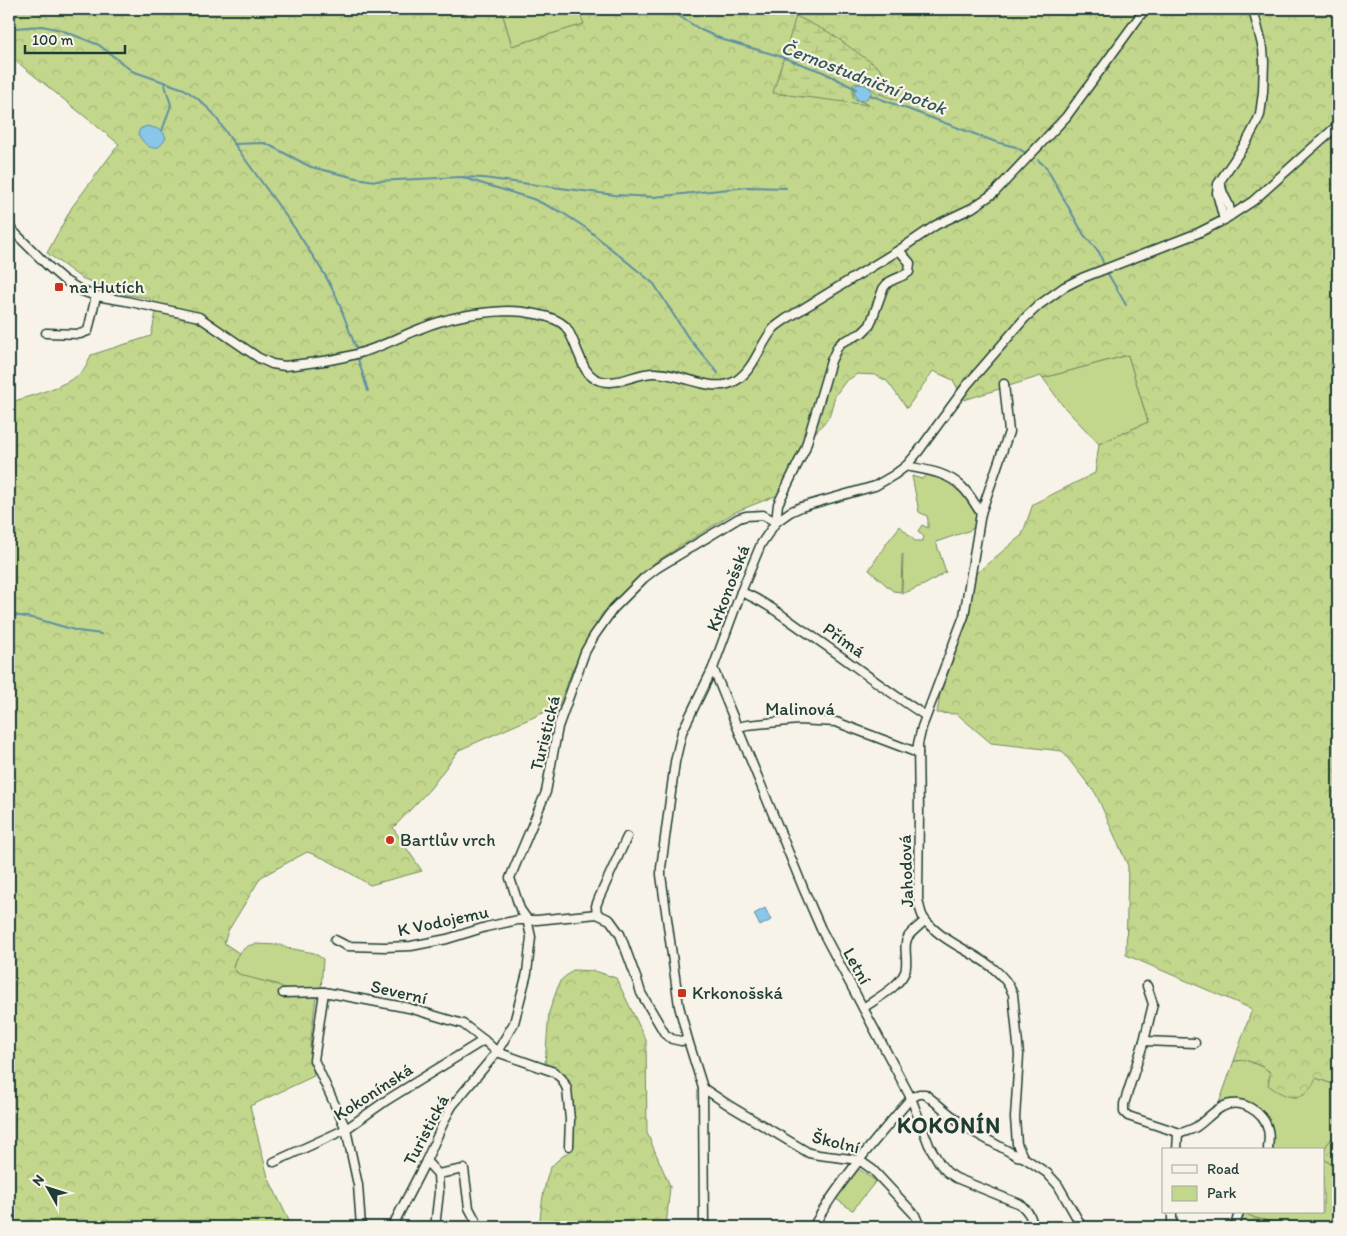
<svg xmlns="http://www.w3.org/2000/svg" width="1347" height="1236" viewBox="0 0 1347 1236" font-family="Itim,sans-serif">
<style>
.green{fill:#c2d68c;stroke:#708a60}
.forest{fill:url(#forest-crowns);stroke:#708a60}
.wetland{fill:url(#wetland-marsh);stroke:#708a60}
.water{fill:#89c6e9;stroke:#5f8fa1}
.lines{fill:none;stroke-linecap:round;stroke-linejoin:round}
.stream{stroke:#5f8fa1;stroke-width:2}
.minor-casing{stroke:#1f3d34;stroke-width:11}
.minor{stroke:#f7f3e8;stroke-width:8}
.poi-dot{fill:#c8321e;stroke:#f7f3e8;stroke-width:2}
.labels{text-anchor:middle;stroke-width:4.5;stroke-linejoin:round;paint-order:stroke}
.poi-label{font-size:18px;fill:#1f3d34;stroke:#f7f3e8;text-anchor:start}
.street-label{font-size:18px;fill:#1f3d34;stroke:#f7f3e8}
.water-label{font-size:19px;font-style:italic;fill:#345858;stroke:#f7f3e8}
.district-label{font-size:22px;font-weight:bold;letter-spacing:1px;fill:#1f3d34;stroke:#f7f3e8}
</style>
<defs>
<pattern id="forest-crowns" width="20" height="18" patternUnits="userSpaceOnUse" patternTransform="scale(1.25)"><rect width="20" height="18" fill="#c2d68c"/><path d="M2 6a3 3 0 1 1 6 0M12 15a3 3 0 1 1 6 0" fill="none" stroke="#a6b979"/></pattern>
<pattern id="wetland-marsh" width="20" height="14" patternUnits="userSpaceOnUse" patternTransform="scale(1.25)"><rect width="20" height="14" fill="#c2d68c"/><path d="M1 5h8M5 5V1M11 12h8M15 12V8" fill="none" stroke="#a6b979"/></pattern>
</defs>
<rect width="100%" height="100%" fill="#f7f3e8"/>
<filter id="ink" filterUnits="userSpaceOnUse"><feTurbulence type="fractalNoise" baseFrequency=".02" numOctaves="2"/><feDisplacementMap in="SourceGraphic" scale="10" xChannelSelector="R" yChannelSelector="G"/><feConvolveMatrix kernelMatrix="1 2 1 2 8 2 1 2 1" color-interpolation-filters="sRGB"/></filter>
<g filter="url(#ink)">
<!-- green -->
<g class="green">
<path d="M 501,9 L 578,9 L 585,24 L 512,46 Z"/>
<path d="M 1128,355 L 1148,422 L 1099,444 L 1063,406 L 1043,378 Z"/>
<path d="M 927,475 L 941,477 L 957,486 L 973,508 L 976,513 L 975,526 L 971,530 L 936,542 L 946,572 L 926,584 L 902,594 L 903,554 L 902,555 L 901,592 L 893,591 L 869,570 L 886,544 L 900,526 L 915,541 L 922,541 L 924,537 L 918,531 L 922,525 L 928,528 L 928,520 L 927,516 L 919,512 L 912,476 L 922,479 Z"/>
<path d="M 255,944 L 280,945 L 288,948 L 314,953 L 323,959 L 321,991 C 310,991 297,992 286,990 C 282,989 279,985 276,984 C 263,980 222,979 237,957 C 241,950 247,945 255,944 Z"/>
<path d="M 1246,1060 C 1251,1063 1267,1067 1270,1073 C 1271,1075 1269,1078 1268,1081 C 1272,1087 1274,1089 1280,1092 C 1298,1102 1308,1097 1316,1078 L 1338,1086 L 1338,1135 L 1331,1139 L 1323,1151 L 1270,1150 C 1266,1132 1266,1103 1242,1102 C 1235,1101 1226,1105 1218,1106 L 1234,1061 Z"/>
<path d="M 1323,1158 L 1332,1165 L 1338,1164 L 1338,1208 L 1331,1227 L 1294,1227 L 1255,1218 L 1242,1212 L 1323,1212 Z"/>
<path d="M 859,1169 L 876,1181 L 853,1210 L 852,1210 L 836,1199 Z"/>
</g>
<!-- forest -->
<g class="forest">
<path d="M 9,9 L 501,9 L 512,46 L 584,24 L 578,9 L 1338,9 L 1338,1086 L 1316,1078 C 1305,1104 1288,1100 1268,1085 L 1270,1075 L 1269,1071 L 1261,1066 L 1246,1060 L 1234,1061 L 1252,1009 L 1126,955 L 1128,866 L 1096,794 L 1062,751 L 991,743 L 957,714 L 937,713 L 940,694 L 969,617 L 974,575 L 1022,535 L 1033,504 L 1095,473 L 1099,444 L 1148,422 L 1128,355 L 1043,378 L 1041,376 L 964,400 L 953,380 L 933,371 L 907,408 L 887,381 L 875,375 L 857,374 L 845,382 L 835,396 L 829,417 L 803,447 L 778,495 L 735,512 L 654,563 L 602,614 L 573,668 L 559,706 L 459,750 L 430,789 L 393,828 L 422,871 L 370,885 C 349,873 330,859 307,852 L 261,877 L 228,931 L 224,943 L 239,953 L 235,960 L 233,967 L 237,973 L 244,976 L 278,985 L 286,989 L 314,989 L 316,997 L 310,1046 L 314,1076 L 250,1106 L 268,1177 L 292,1227 L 9,1227 L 9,403 C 31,395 64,388 82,372 C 86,368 89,360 91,355 L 151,336 L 156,312 L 149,298 L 127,295 L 81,278 L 47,253 L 72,207 L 119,144 L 16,61 L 9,61 L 9,34 L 15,32 L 10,20 L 9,20 Z"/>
<path d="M 573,970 L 595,971 L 616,978 L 646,1040 L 647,1133 L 670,1186 L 666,1227 L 540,1227 C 539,1217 545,1179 550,1169 C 552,1163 568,1153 573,1148 L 570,1081 L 545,1064 L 549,1012 L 560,981 Z"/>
<path d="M 1338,1135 L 1338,1164 L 1332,1165 L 1323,1158 C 1323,1146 1329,1141 1338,1135 Z"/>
<path d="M 1242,1212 L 1255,1218 L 1294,1227 L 1265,1227 C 1258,1222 1248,1221 1239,1220 Z"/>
</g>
<!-- wetland -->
<path class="wetland" d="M 796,16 L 830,33 L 879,68 L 897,100 L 877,93 L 864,82 L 853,84 L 853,98 L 869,105 L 773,93 Z"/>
<!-- water -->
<g class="water">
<path d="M 858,84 L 866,85 L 872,91 L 870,96 L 863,101 L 858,100 L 855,96 L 854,87 Z"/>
<path d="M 147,126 C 154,128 164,129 166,138 C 157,155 146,148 138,134 L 140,129 Z"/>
<path d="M 765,908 L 771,920 L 760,926 L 754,914 Z"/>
</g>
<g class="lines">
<!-- stream -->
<g class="stream">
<path d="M 668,9 L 701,30 L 724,40 L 779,56 L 823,72 L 856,89"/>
<path d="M 15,28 L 42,26 L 61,30 L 99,45 L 132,71 L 184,89 L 197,98 L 213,113 L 234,144 L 265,143 L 311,167 L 356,178 L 375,181 L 461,177 L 483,178 L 615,195 L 654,197 L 748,187 L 786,188"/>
<path d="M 870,95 L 996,142 L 1016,147 L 1026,153"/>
<path d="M 162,131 L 171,105 L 164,82"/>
<path d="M 235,145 L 296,230 L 325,275 L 337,298 L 356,348"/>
<path d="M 1038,160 L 1046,167 L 1084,235 L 1099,252 L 1105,268"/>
<path d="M 464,178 L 533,199 L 563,213 L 586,228 L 654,284 L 687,336 L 718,373"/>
<path d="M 1107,272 L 1126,305"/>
<path d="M 358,359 L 368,391"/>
<path d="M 9,614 L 37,619 L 78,631 L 101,634"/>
</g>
<defs>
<g id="minor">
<path d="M 1221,185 C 1222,199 1231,200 1230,216"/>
<path d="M 1224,220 L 1217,193 L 1218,184 L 1247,141 L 1255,126 L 1260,115 L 1263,92 L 1264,62 L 1263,49 L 1253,9"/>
<path d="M 9,227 L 49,267 L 64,280 L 82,291 L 96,296 L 126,301 L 199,317 L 259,358 L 272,364 L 285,366 C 311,363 338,360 363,352 C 384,346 403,335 422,328 C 449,317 479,312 507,311 C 523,311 554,315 565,326 C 572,334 575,347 580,357 C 583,365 586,373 594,378 C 613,389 633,374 652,373 C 679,371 713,396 737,380 C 755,368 760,344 774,328 C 777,325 782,322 786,319 L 899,250 L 936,225 L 972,208 L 994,193 L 1066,117 L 1145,9"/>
<path d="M 46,333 L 80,334 L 88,331 L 96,296"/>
<path d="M 1004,384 L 1009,432 L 981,513 L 964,616 L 922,727 L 918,744 L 919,812 L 918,898 C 919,904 920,911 923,917 C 926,923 931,926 936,931 C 960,952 1000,961 1013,994 L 1019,1055 L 1015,1118 L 1017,1144 L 1023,1157 L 1047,1173 L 1058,1185 L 1082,1227"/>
<path d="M 906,466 C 926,470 947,472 962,487 C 970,494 975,505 981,513"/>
<path d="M 776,522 L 778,504 L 805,449 L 831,361 L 838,346 L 842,342 L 862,333 L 870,325 L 883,289 C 889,278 900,279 909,272 L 910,263 L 899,250"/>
<path d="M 741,592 C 762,600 782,615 800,628 C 843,656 883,689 926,716"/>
<path d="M 713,668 L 804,890 L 821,929 L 911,1098 L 929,1145 L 940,1164 L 947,1172 L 956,1178 L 1020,1204 C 1028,1211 1032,1217 1033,1227"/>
<path d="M 738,727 L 747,725 L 798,720 L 836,722 L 918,753"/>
<path d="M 597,914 L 596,906 L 599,898 L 627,837"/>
<path d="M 335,940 L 347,946 L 385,947 L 411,946 L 447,939 L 486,927 L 518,920 L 537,920 L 597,914 L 610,920 L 620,934 L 638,983 L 641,993 L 665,1034 L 672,1039 L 681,1041 L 688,1040"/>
<path d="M 324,992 L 314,1060 L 346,1129 L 358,1185 L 361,1227"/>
<path d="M 283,993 L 324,992 L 409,1008 L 463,1024 L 484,1040 L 497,1052 L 554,1072 L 562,1079 L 567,1089 L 570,1120 L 569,1146"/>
<path d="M 863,1008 C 877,998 898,988 905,972 C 909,959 902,947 908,937 C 912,931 920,926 925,920"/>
<path d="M 1144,1041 L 1153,1004 L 1147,986"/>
<path d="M 703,1088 L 730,1106 L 809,1153 L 819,1155 L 859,1160 L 873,1170 L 915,1215 L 920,1227"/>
<path d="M 1178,1134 C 1184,1132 1191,1130 1196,1127 C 1205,1121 1212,1112 1222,1107 C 1239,1097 1264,1111 1268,1130 C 1270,1136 1268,1143 1268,1150"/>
<path d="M 1177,1150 L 1178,1134 L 1177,1132 L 1128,1116 L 1124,1112 L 1124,1104 L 1144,1041 L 1195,1043"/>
<path d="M 426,1161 L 438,1174 L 439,1192 L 435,1227"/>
<path d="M 274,1162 L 346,1129 L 387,1100 L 484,1040"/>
<path d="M 438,1174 L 464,1169 L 469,1208 L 479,1227"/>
<path d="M 392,1227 L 426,1161 L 446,1117 L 452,1106 L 497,1052 L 514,1023 L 527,973 L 531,937 L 527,919 L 520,909 L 510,878 L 546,792 L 558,727 L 585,652 L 594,636 L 613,609 L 644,578 L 657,568 L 739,518 L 746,516 L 763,515 L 776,522"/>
<path d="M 704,1227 L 703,1088 L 688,1040 L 679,1006 L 661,875 L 661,868 L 675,762 L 682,732 L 713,668 L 741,592 L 761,544 L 776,522 L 790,512 L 801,507 L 875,486 L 894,475 L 906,466 L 918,452 L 967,385 L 1025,318 L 1039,305 L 1064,287 L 1082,278 L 1198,233 L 1224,220 L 1253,201 L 1338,125"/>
<path d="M 813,1227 C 840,1180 876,1139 911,1098 L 919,1094 L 925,1094 L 968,1129 L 1017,1156 L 1023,1157"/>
<path d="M 1172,1227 L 1172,1212"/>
<path d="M 1235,1227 L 1239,1212"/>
</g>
</defs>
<!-- minor casing -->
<use href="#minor" class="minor-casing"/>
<!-- minor -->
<use href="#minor" class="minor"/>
</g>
</g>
<!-- markers -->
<g class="poi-dot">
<rect x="54" y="282" width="10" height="10" rx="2.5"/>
<circle cx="390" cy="840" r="5"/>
<rect x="677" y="988" width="10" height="10" rx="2.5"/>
</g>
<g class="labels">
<!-- poi labels -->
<g class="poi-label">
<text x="69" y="293">na Hutích</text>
<text x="400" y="846">Bartlův vrch</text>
<text x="692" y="999">Krkonošská</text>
</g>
<!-- street labels -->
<g class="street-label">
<text transform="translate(728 588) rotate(-69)" y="6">Krkonošská</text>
<text transform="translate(844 640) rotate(35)" y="6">Přímá</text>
<text x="800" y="715">Malinová</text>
<text transform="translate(545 733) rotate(-76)" y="6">Turistická</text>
<text transform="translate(906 871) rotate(-92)" y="6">Jahodová</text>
<text transform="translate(443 921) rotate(-12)" y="6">K Vodojemu</text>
<text transform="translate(857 966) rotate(61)" y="6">Letní</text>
<text transform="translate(399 992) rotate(13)" y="6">Severní</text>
<text transform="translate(373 1092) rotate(-33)" y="6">Kokonínská</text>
<text transform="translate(426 1130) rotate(-62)" y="6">Turistická</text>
<text transform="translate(836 1142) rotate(14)" y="6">Školní</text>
</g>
<!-- water labels -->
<g class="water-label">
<text transform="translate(864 77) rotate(21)" y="7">Černostudniční potok</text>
</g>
<!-- district labels -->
<g class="district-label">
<text x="949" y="1133">KOKONÍN</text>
</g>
</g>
<!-- margin -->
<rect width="1347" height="1236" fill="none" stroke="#f7f3e8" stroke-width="30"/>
<rect x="15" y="15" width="1317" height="1206" fill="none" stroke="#1f3d34" stroke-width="2" filter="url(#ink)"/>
<!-- legend -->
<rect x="1162" y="1148" width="162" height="65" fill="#f7f3e8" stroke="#a1aaa0"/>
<rect x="1172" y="1165" width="25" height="8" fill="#f7f3e8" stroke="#a1aaa0"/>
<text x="1207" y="1174" font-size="15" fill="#1f3d34">Road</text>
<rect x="1172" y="1186" width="25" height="15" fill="#c2d68c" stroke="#a1aaa0"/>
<text x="1207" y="1198" font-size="15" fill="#1f3d34">Park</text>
<!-- north arrow -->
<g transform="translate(48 1188) rotate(309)" stroke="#f7f3e8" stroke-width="4" paint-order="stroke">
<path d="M0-4L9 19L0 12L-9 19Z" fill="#1f3d34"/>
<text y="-8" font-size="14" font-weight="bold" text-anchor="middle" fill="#1f3d34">N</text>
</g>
<!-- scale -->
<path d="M25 45v8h100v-8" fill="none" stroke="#1f3d34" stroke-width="2.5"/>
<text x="32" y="45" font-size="15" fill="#1f3d34" stroke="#f7f3e8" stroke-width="4" paint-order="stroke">100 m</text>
</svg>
